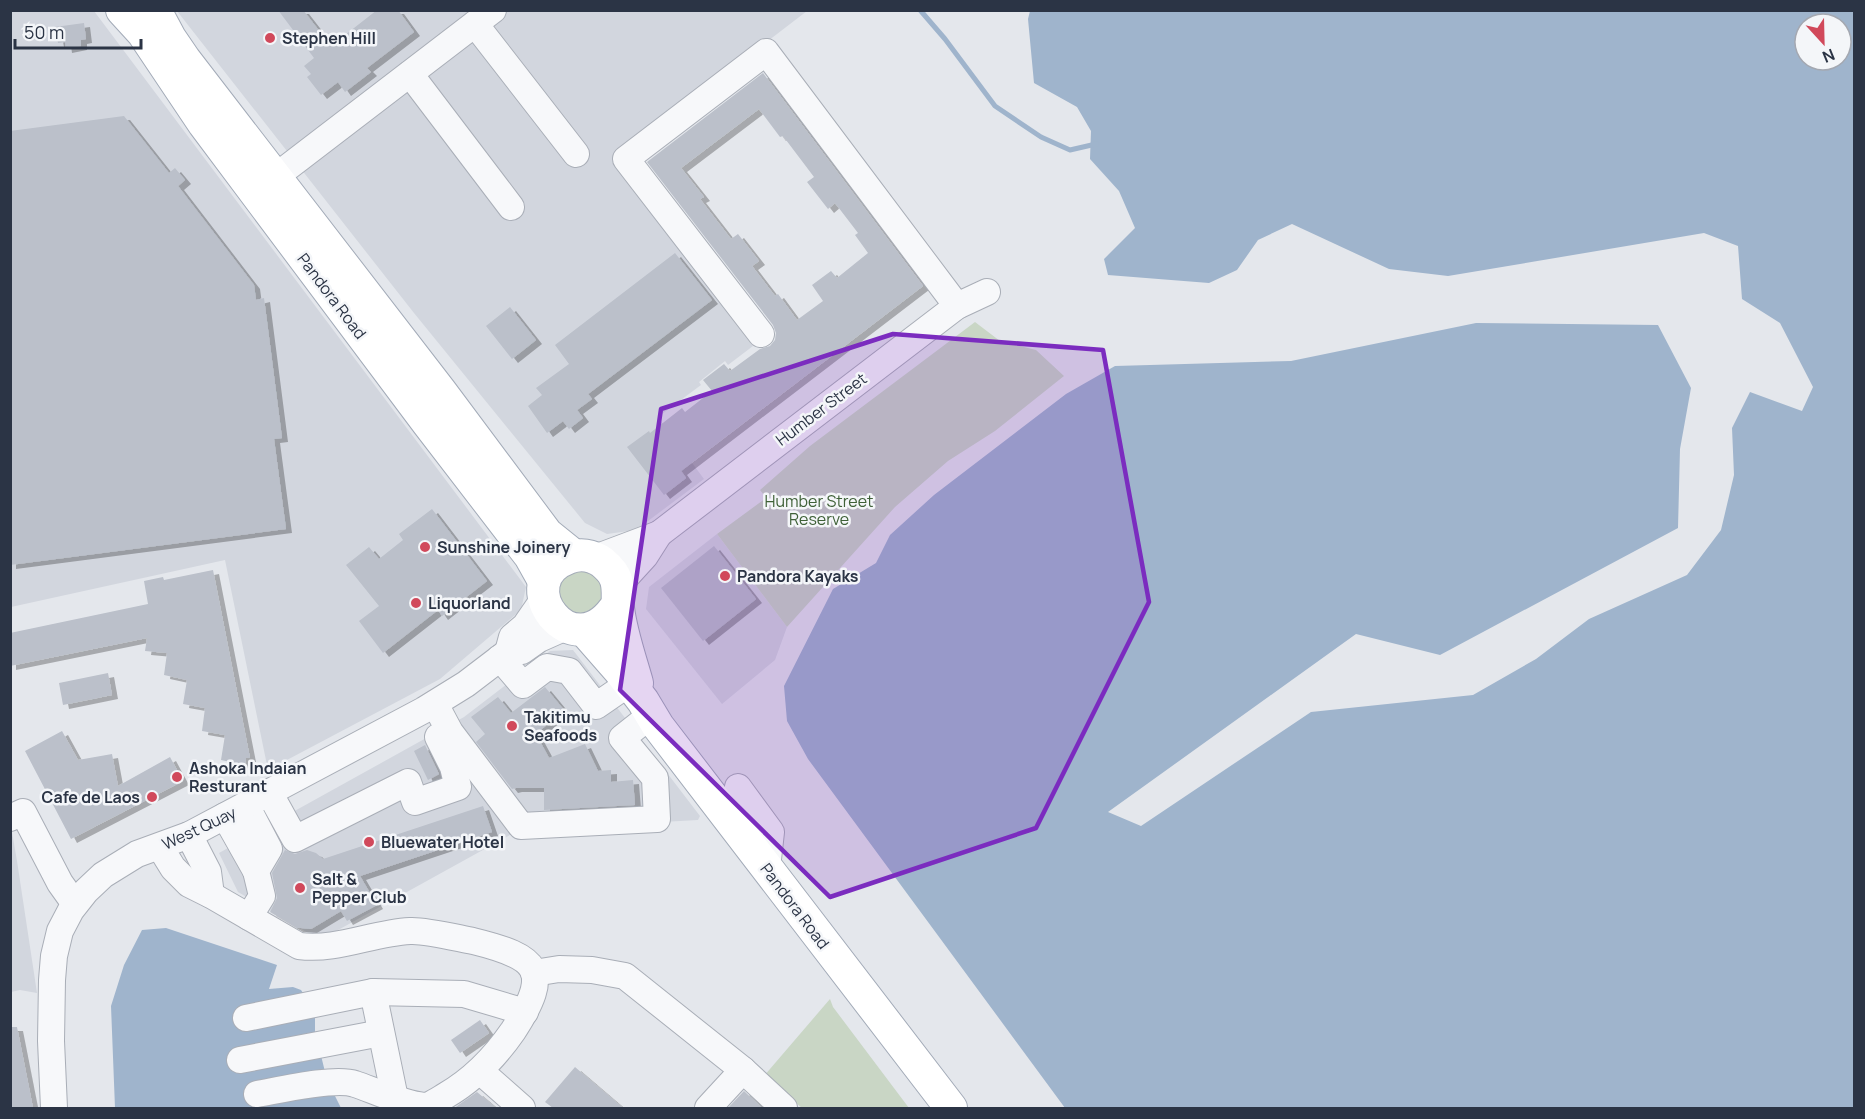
<svg xmlns="http://www.w3.org/2000/svg" width="1865" height="1119" viewBox="0 0 1865 1119" font-family="Manrope,sans-serif">
<style>
.built{fill:#d2d6de}
.green{fill:#c9d6c5}
.water{fill:#9fb4cc;fill-rule:evenodd}
.lines{fill:none;stroke-linecap:round;stroke-linejoin:round}
.stream{stroke:#9fb4cc;stroke-width:5}
.building{fill:#bbc0ca;fill-rule:evenodd;filter:url(#shadow)}
.minor-casing{stroke:#a9aeb7;stroke-width:28}
.major-casing{stroke:#a3abb8;stroke-width:34}
.minor{stroke:#f7f8fa;stroke-width:26}
.major{stroke:#fff;stroke-width:32}
.marked{fill:#7b2cbf;fill-opacity:0.2;stroke:#7b2cbf;stroke-width:4.5;stroke-linejoin:round}
.poi-dot{fill:#d1495b;stroke:#f4f6f9;stroke-width:2}
.labels{text-anchor:middle;stroke-width:5;stroke-linejoin:round;paint-order:stroke}
.poi-label{font-size:16px;font-weight:bold;fill:#2b3445;stroke:#f4f6f9;text-anchor:start}
.street-label{font-size:16px;fill:#2b3445;stroke:#f4f6f9}
.park-label{font-size:16px;fill:#3f6138;stroke:#f4f6f9}
</style>
<defs>
<filter id="shadow"><feDropShadow dx="6" dy="4" stdDeviation="0" flood-color="#0004"/></filter>
</defs>
<rect width="100%" height="100%" fill="#e4e7ec"/>
<!-- built -->
<g class="built">
<path d="M 10,11 L 94,11 L 526,587 L 521,610 L 440,679 L 268,770 L 225,560 L 11,607 Z"/>
<path d="M 177,11 L 807,11 L 612,160 L 753,346 L 728,365 L 725,361 L 699,382 L 701,385 L 658,417 L 704,479 L 636,530 L 607,534 L 585,523 L 414,313 Z"/>
<path d="M 717,534 L 787,627 L 775,660 L 722,704 L 646,609 L 649,587 Z"/>
<path d="M 573,650 L 700,816 L 698,820 L 519,830 L 320,940 L 238,892 L 219,853 L 464,717 L 550,651 Z"/>
<path d="M 12,832 L 17,861 L 37,993 L 20,990 L 11,992 L 10,833 Z"/>
</g>
<!-- green -->
<g class="green">
<path d="M 975,322 L 1000,341 L 1036,350 L 1064,376 L 995,431 L 948,461 L 895,507 L 787,627 L 717,534 L 766,498 L 760,490 L 810,446 Z"/>
<path d="M 588,569 L 603,584 C 603,606 599,605 582,616 L 562,608 L 557,581 L 561,575 Z"/>
<path d="M 830,999 L 833,1007 L 909,1108 L 802,1108 L 764,1076 Z"/>
</g>
<!-- water -->
<g class="water">
<path d="M 1030,11 L 1854,11 L 1854,1108 L 1065,1108 L 808,759 L 787,721 L 784,686 L 833,589 L 876,563 L 890,535 L 934,495 L 1066,394 L 1115,366 L 1291,361 L 1476,323 L 1658,325 L 1691,388 L 1680,449 L 1678,528 L 1440,655 L 1356,634 L 1108,812 L 1141,826 L 1311,712 L 1473,695 L 1536,659 L 1589,619 L 1687,575 L 1721,530 L 1734,475 L 1732,428 L 1750,392 L 1802,411 L 1813,387 L 1780,323 L 1742,299 L 1738,246 L 1704,233 L 1448,276 L 1389,269 L 1292,224 L 1258,240 L 1237,270 L 1209,283 L 1108,275 L 1104,259 L 1135,228 L 1119,191 L 1090,159 L 1091,131 L 1077,107 L 1034,83 L 1028,19 ZM 1805,24 L 1841,24 L 1841,60 L 1805,60 Z"/>
<path d="M 166,928 L 277,965 L 269,989 L 293,987 L 301,990 L 315,1011 L 315,1031 L 327,1080 L 341,1108 L 115,1108 L 111,1006 L 124,965 L 142,930 Z"/>
</g>
<g class="lines">
<!-- stream -->
<path class="stream" d="M 920,10 L 945,39 L 995,106 L 1041,137 L 1070,150 L 1096,144"/>
</g>
<!-- building -->
<g class="building">
<path d="M 278,10 L 303,10 L 331,46 L 377,10 L 398,10 L 414,32 L 367,68 L 371,72 L 345,92 L 338,82 L 321,95 L 307,77 L 311,74 L 304,66 L 314,58 Z"/>
<path d="M 84,23 L 86,39 L 81,40 L 81,46 L 66,49 L 65,42 L 58,43 L 55,27 Z"/>
<path d="M 763,73 L 923,286 L 681,471 L 686,478 L 664,495 L 627,447 L 649,431 L 650,433 L 682,408 L 685,412 L 712,391 L 703,380 L 724,364 L 730,371 L 760,349 L 770,346 L 775,340 L 776,333 L 773,325 L 647,162 ZM 759,109 L 780,137 L 783,136 L 814,177 L 807,182 L 828,209 L 835,203 L 858,233 L 855,235 L 868,253 L 837,278 L 831,271 L 812,285 L 823,301 L 797,320 L 778,294 L 775,296 L 752,266 L 759,261 L 738,234 L 731,239 L 700,199 L 704,197 L 681,168 Z"/>
<path d="M 124,116 L 169,173 L 175,168 L 185,180 L 178,186 L 254,285 L 256,300 L 264,298 L 282,438 L 274,439 L 286,529 L 10,565 L 10,131 Z"/>
<path d="M 675,253 L 712,300 L 588,394 L 592,399 L 577,410 L 583,418 L 569,429 L 563,421 L 547,433 L 528,406 L 542,395 L 536,388 L 569,364 L 555,345 Z"/>
<path d="M 510,307 L 536,340 L 512,359 L 486,326 Z"/>
<path d="M 432,509 L 487,581 L 442,616 L 438,610 L 383,653 L 359,621 L 379,606 L 346,565 L 369,547 L 379,559 L 403,540 L 399,534 Z"/>
<path d="M 714,546 L 756,599 L 703,641 L 661,588 Z"/>
<path d="M 213,570 L 250,758 L 246,758 L 245,765 L 221,760 L 225,735 L 202,731 L 205,708 L 183,704 L 187,680 L 164,675 L 167,653 L 145,651 L 147,638 L 10,666 L 10,633 L 148,604 L 144,581 L 163,577 L 164,580 Z"/>
<path d="M 108,673 L 112,695 L 63,705 L 59,683 Z"/>
<path d="M 545,687 L 564,710 L 536,734 L 549,758 L 585,744 L 598,771 L 611,770 L 611,782 L 633,780 L 635,805 L 544,810 L 544,788 L 516,788 L 512,789 L 476,742 L 485,734 L 471,717 L 498,697 L 511,713 Z"/>
<path d="M 62,731 L 78,760 L 112,754 L 118,786 L 170,757 L 183,781 L 71,839 L 25,751 Z"/>
<path d="M 425,745 L 439,774 L 428,780 L 414,751 Z"/>
<path d="M 483,806 L 492,832 L 360,876 L 377,905 L 347,921 L 341,911 L 311,929 L 301,928 L 297,928 L 270,912 L 277,898 L 272,873 L 285,850 L 295,854 L 307,850 L 316,853 L 323,859 Z"/>
<path d="M 480,1020 L 489,1033 L 460,1053 L 451,1040 Z"/>
<path d="M 10,1027 L 17,1027 L 33,1108 L 10,1108 Z"/>
<path d="M 575,1067 L 623,1108 L 553,1108 L 545,1102 Z"/>
<path d="M 744,1091 L 762,1108 L 728,1108 Z"/>
<path d="M 477,1092 L 496,1108 L 455,1108 L 457,1106 Z"/>
</g>
<g class="lines">
<defs>
<g id="minor">
<path d="M 475,24 L 576,154"/>
<path d="M 410,74 L 511,207"/>
<path d="M 275,177 L 493,10"/>
<path d="M 761,334 L 626,159 L 766,52 L 957,306"/>
<path d="M 595,558 L 659,534 L 957,306 L 987,292"/>
<path d="M 618,592 L 624,579 L 645,556 L 659,534"/>
<path d="M 508,652 L 512,637 L 525,626 L 543,600"/>
<path d="M 500,658 L 523,685 L 547,667 L 569,671 L 596,706 L 628,684"/>
<path d="M 435,704 L 450,732 L 521,826 L 657,819 L 655,778 L 622,738 L 651,715"/>
<path d="M 738,787 L 771,832 L 767,868"/>
<path d="M 269,792 L 295,839 L 408,782 L 415,802 L 458,787 L 453,767 L 438,737"/>
<path d="M 246,805 L 269,849 L 256,871 L 262,896 L 249,917"/>
<path d="M 225,816 L 256,871"/>
<path d="M 10,818 L 23,812 L 60,883 L 75,904"/>
<path d="M 189,835 L 208,872 L 211,895"/>
<path d="M 160,847 L 173,868 L 189,884 L 211,895 L 299,946 C 337,951 372,933 410,931 C 425,930 457,938 473,941 C 538,957 553,970 513,1031 C 495,1057 473,1080 445,1096 C 440,1099 434,1103 429,1105 C 414,1109 371,1089 355,1084 C 335,1077 280,1090 257,1094"/>
<path d="M 534,973 L 559,969 L 592,970 L 625,976 L 743,1070 L 784,1108"/>
<path d="M 373,992 L 397,1108"/>
<path d="M 246,1018 L 373,992 L 464,994 L 525,1012"/>
<path d="M 240,1060 L 381,1033"/>
<path d="M 480,1071 L 522,1108"/>
<path d="M 54,1108 L 51,1041 L 52,980 L 54,956 L 60,931 L 71,910 L 86,891 L 103,875 L 137,854 L 189,835 L 424,710 L 466,684 L 508,652 L 522,651 L 539,639 L 566,627"/>
<path d="M 708,1108 L 743,1070"/>
</g>
<g id="major">
<path d="M 122,10 L 143,33 L 204,124 L 427,422 L 530,556 L 544,581"/>
<path d="M 155,10 L 170,38 L 185,60 L 441,392 L 547,534 L 573,555"/>
<path d="M 617,605 C 572,673 507,581 568,558 C 580,553 592,555 602,562 C 608,567 614,573 616,580 C 619,589 617,598 618,608 C 621,633 630,658 637,683"/>
<path d="M 584,630 L 619,670 L 643,701 L 658,726 L 951,1108"/>
</g>
</defs>
<!-- minor casing -->
<use href="#minor" class="minor-casing"/>
<!-- major casing -->
<use href="#major" class="major-casing"/>
<!-- minor -->
<use href="#minor" class="minor"/>
<!-- major -->
<use href="#major" class="major"/>
</g>
<!-- marked area -->
<path class="marked" d="M 893,334 L 1103,350 L 1149,602 L 1036,828 L 830,897 L 620,690 L 661,409 Z"/>
<!-- markers -->
<g class="poi-dot">
<circle cx="270" cy="38" r="6"/>
<circle cx="425" cy="547" r="6"/>
<circle cx="725" cy="576" r="6"/>
<circle cx="416" cy="603" r="6"/>
<circle cx="512" cy="726" r="6"/>
<circle cx="177" cy="777" r="6"/>
<circle cx="152" cy="797" r="6"/>
<circle cx="369" cy="842" r="6"/>
<circle cx="300" cy="888" r="6"/>
</g>
<g class="labels">
<!-- poi labels -->
<g class="poi-label">
<text x="282" y="44">Stephen Hill</text>
<text x="437" y="553">Sunshine Joinery</text>
<text x="737" y="582">Pandora Kayaks</text>
<text x="428" y="609">Liquorland</text>
<text x="524" y="723">Takitimu<tspan x="524" dy="18">Seafoods</tspan></text>
<text x="189" y="774">Ashoka Indaian<tspan x="189" dy="18">Resturant</tspan></text>
<text x="140" y="803" text-anchor="end">Cafe de Laos</text>
<text x="381" y="848">Bluewater Hotel</text>
<text x="312" y="885">Salt &amp;<tspan x="312" dy="18">Pepper Club</tspan></text>
</g>
<!-- street labels -->
<g class="street-label">
<text transform="translate(332 296) rotate(53)" y="6">Pandora Road</text>
<text transform="translate(821 409) rotate(-37)" y="6">Humber Street</text>
<text transform="translate(199 828) rotate(-25)" y="6">West Quay</text>
<text transform="translate(795 906) rotate(53)" y="6">Pandora Road</text>
</g>
<!-- park labels -->
<g class="park-label">
<text x="819" y="507">Humber Street<tspan x="819" dy="18">Reserve</tspan></text>
</g>
</g>
<!-- border -->
<rect width="1865" height="1119" fill="none" stroke="#2b3445" stroke-width="24"/>
<!-- north arrow -->
<g transform="translate(1823 42) rotate(158)"><circle r="28" fill="#f4f6f9" stroke="#a4a8b1" stroke-width="1.5"/>
<path d="M0-4.5L10 22L0 15L-10 22Z" fill="#d1495b"/>
<text y="-9" font-size="16" font-weight="bold" text-anchor="middle" fill="#2b3445">N</text>
</g>
<!-- scale -->
<path d="M15 39v9h126v-9" fill="none" stroke="#2b3445" stroke-width="3"/>
<text x="24" y="39" font-size="18" fill="#2b3445" stroke="#f4f6f9" stroke-width="4.5" paint-order="stroke">50 m</text>
</svg>
